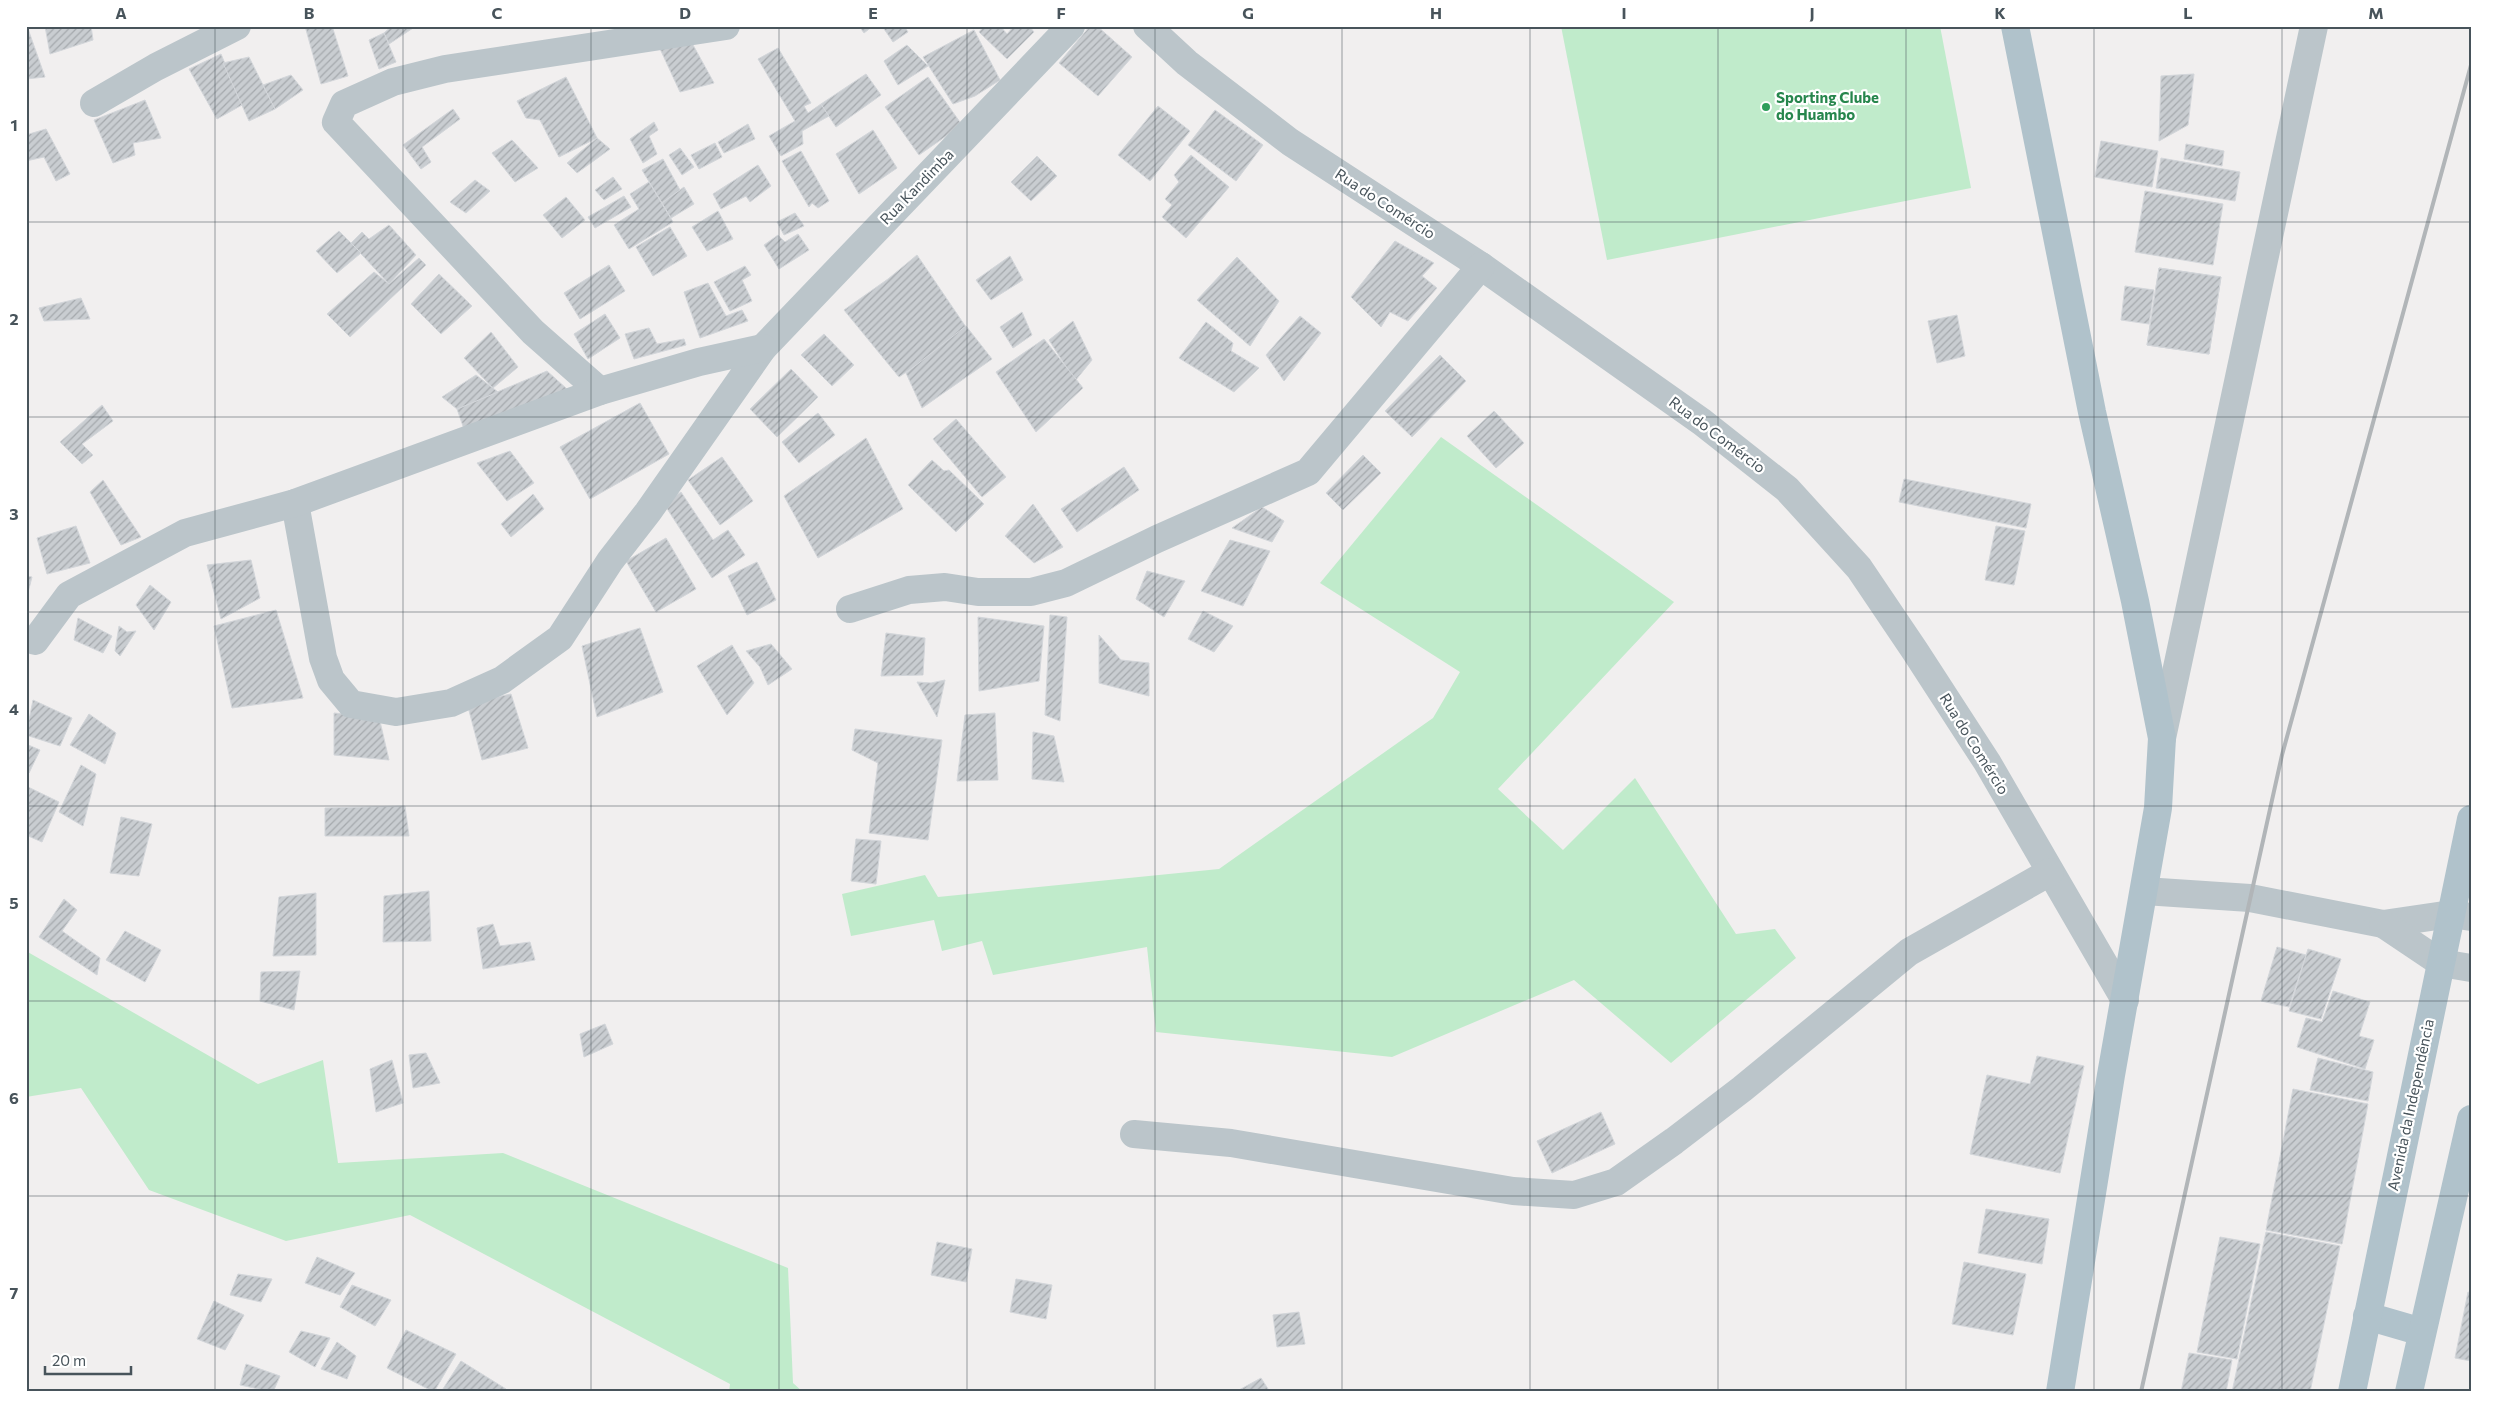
<svg xmlns="http://www.w3.org/2000/svg" width="2497" height="1418" viewBox="0 0 2497 1418" font-family="Commissioner,sans-serif">
<style>
.green{fill:#c0ebcb}
.building{fill:url(#building-hatch);stroke:#d3d6da}
.lines{fill:none;stroke-linecap:round;stroke-linejoin:round}
.minor{stroke:#bbc5ca;stroke-width:28}
.major{stroke:#b0c2cb;stroke-width:28}
.rail{stroke:#b1b5b8;stroke-width:4}
.grid{fill:none;stroke:#48545b;stroke-width:1;stroke-opacity:0.55}
.leisure-dot{fill:#2e9e5b;stroke:#fff;stroke-width:2}
.labels{text-anchor:middle;stroke-width:4.5;stroke-linejoin:round;paint-order:stroke}
.leisure-label{font-size:15px;font-weight:bold;fill:#27864d;stroke:#fff;text-anchor:start}
.street-label{font-size:15px;fill:#48545b;stroke:#fff}
.neatline{fill:none;stroke:#48545b;stroke-width:2}
.grid-label{font-size:16px;text-anchor:middle;font-weight:bold;fill:#48545b}
</style>
<defs>
<pattern id="building-hatch" width="6" height="6" patternUnits="userSpaceOnUse" patternTransform="scale(1.25)"><rect width="6" height="6" fill="#c9cdd1"/><path d="M-1 1l2-2M0 6l6-6M5 7l2-2" fill="none" stroke="#a5a9ad"/></pattern>
</defs>
<rect width="100%" height="100%" fill="#f1efef"/>
<!-- green -->
<g class="green">
<path d="M 1561,26 L 1940,26 L 1971,188 L 1607,260 Z"/>
<path d="M 1441,437 L 1674,602 L 1498,789 L 1563,850 L 1635,778 L 1736,934 L 1775,929 L 1796,958 L 1671,1063 L 1574,980 L 1392,1057 L 1156,1032 L 1147,947 L 993,975 L 982,941 L 942,951 L 934,920 L 851,936 L 842,894 L 925,875 L 938,897 L 1219,869 L 1433,718 L 1460,672 L 1320,583 Z"/>
<path d="M 26,951 L 258,1084 L 323,1060 L 338,1163 L 503,1153 L 788,1268 L 793,1383 L 803,1392 L 729,1392 L 730,1384 L 410,1215 L 286,1241 L 149,1190 L 81,1088 L 26,1097 Z"/>
</g>
<!-- building -->
<g class="building">
<path d="M 26,26 L 27,26 L 45,77 L 26,79 Z"/>
<path d="M 45,26 L 91,26 L 93,40 L 50,54 Z"/>
<path d="M 305,26 L 332,26 L 348,76 L 321,84 Z"/>
<path d="M 392,26 L 416,26 L 389,44 L 384,33 Z"/>
<path d="M 859,26 L 873,26 L 864,33 Z"/>
<path d="M 882,26 L 904,26 L 908,32 L 893,42 Z"/>
<path d="M 984,26 L 1000,26 L 1007,34 L 1014,26 L 1029,26 L 1034,32 L 1007,59 L 979,32 Z"/>
<path d="M 1090,26 L 1097,26 L 1132,57 L 1098,96 L 1059,63 Z"/>
<path d="M 974,30 L 1000,80 L 975,96 L 953,104 L 923,57 Z"/>
<path d="M 384,33 L 396,62 L 379,69 L 369,40 Z"/>
<path d="M 687,34 L 714,83 L 680,92 L 655,38 Z"/>
<path d="M 907,45 L 928,66 L 898,85 L 884,61 Z"/>
<path d="M 778,48 L 811,103 L 804,106 L 808,113 L 821,104 L 829,116 L 802,131 L 803,144 L 781,156 L 769,136 L 795,121 L 758,59 Z"/>
<path d="M 221,54 L 242,105 L 217,119 L 189,69 Z"/>
<path d="M 249,57 L 275,109 L 249,121 L 223,63 Z"/>
<path d="M 866,74 L 881,95 L 836,127 L 821,104 Z"/>
<path d="M 2194,74 L 2188,125 L 2159,141 L 2161,76 Z"/>
<path d="M 291,75 L 303,90 L 275,109 L 263,85 Z"/>
<path d="M 566,77 L 597,138 L 559,157 L 540,120 L 526,118 L 517,101 Z"/>
<path d="M 928,77 L 962,125 L 919,155 L 885,107 Z"/>
<path d="M 145,100 L 161,138 L 133,143 L 135,155 L 113,163 L 94,120 Z"/>
<path d="M 1158,106 L 1190,131 L 1150,181 L 1118,155 Z"/>
<path d="M 453,109 L 460,119 L 422,147 L 431,162 L 421,169 L 403,145 Z"/>
<path d="M 1215,110 L 1263,145 L 1236,181 L 1188,145 Z"/>
<path d="M 654,122 L 658,130 L 649,136 L 657,154 L 643,163 L 630,139 Z"/>
<path d="M 748,124 L 755,139 L 724,153 L 718,142 Z"/>
<path d="M 46,129 L 70,174 L 56,181 L 44,157 L 26,161 L 26,135 Z"/>
<path d="M 873,130 L 897,168 L 859,194 L 836,154 Z"/>
<path d="M 597,138 L 610,149 L 577,173 L 567,163 Z"/>
<path d="M 512,140 L 538,168 L 515,182 L 492,153 Z"/>
<path d="M 2101,141 L 2158,151 L 2152,187 L 2095,177 Z"/>
<path d="M 715,143 L 722,157 L 699,169 L 691,155 Z"/>
<path d="M 2186,144 L 2224,151 L 2222,166 L 2184,159 Z"/>
<path d="M 680,148 L 694,167 L 682,175 L 669,155 Z"/>
<path d="M 801,151 L 829,201 L 818,208 L 812,203 L 809,207 L 782,161 Z"/>
<path d="M 1191,155 L 1229,187 L 1186,238 L 1162,217 L 1172,205 L 1165,199 L 1179,182 L 1174,175 Z"/>
<path d="M 1037,156 L 1057,176 L 1031,201 L 1011,182 Z"/>
<path d="M 2161,158 L 2240,172 L 2235,201 L 2156,188 Z"/>
<path d="M 663,159 L 680,190 L 662,203 L 642,170 Z"/>
<path d="M 758,165 L 771,186 L 750,202 L 746,196 L 721,209 L 713,194 Z"/>
<path d="M 613,177 L 622,189 L 604,200 L 595,190 Z"/>
<path d="M 475,180 L 490,191 L 466,213 L 450,202 Z"/>
<path d="M 649,182 L 673,222 L 629,249 L 614,225 L 639,209 L 630,194 Z"/>
<path d="M 684,187 L 694,204 L 671,218 L 662,203 Z"/>
<path d="M 2145,191 L 2223,204 L 2213,265 L 2135,252 Z"/>
<path d="M 624,196 L 631,207 L 595,228 L 588,217 Z"/>
<path d="M 566,197 L 585,220 L 562,238 L 543,215 Z"/>
<path d="M 718,211 L 733,239 L 707,251 L 692,227 Z"/>
<path d="M 795,213 L 804,226 L 784,235 L 777,222 Z"/>
<path d="M 389,225 L 416,255 L 389,284 L 351,243 L 362,232 L 369,239 Z"/>
<path d="M 670,227 L 687,256 L 653,276 L 636,247 Z"/>
<path d="M 339,231 L 361,253 L 337,273 L 316,251 Z"/>
<path d="M 798,234 L 809,250 L 779,269 L 764,245 L 778,235 L 785,242 Z"/>
<path d="M 1395,241 L 1434,263 L 1422,276 L 1437,288 L 1408,321 L 1390,312 L 1381,327 L 1351,297 Z"/>
<path d="M 917,255 L 968,330 L 899,377 L 844,310 L 888,279 Z"/>
<path d="M 1010,256 L 1023,280 L 991,300 L 976,280 Z"/>
<path d="M 1237,257 L 1279,301 L 1250,346 L 1197,300 Z"/>
<path d="M 419,258 L 426,265 L 350,337 L 327,314 L 374,272 L 389,284 Z"/>
<path d="M 609,265 L 625,291 L 580,319 L 564,293 Z"/>
<path d="M 745,266 L 751,275 L 742,280 L 752,301 L 730,311 L 714,282 Z"/>
<path d="M 2159,268 L 2221,277 L 2209,354 L 2147,345 Z"/>
<path d="M 2159,268 L 2221,277 L 2209,354 L 2147,345 Z"/>
<path d="M 439,274 L 472,306 L 441,334 L 411,304 Z"/>
<path d="M 708,283 L 726,316 L 742,310 L 748,321 L 700,338 L 684,292 Z"/>
<path d="M 2125,286 L 2154,290 L 2149,324 L 2121,320 Z"/>
<path d="M 81,298 L 90,319 L 44,321 L 39,308 Z"/>
<path d="M 1022,312 L 1032,335 L 1013,348 L 1000,327 Z"/>
<path d="M 605,314 L 620,338 L 588,359 L 574,334 Z"/>
<path d="M 1957,315 L 1965,356 L 1937,363 L 1928,321 Z"/>
<path d="M 1300,316 L 1321,333 L 1284,381 L 1266,355 Z"/>
<path d="M 1073,321 L 1092,360 L 1075,381 L 1049,340 Z"/>
<path d="M 1206,322 L 1233,343 L 1231,351 L 1259,368 L 1234,392 L 1179,358 Z"/>
<path d="M 966,326 L 992,359 L 922,408 L 906,373 Z"/>
<path d="M 649,328 L 657,344 L 684,339 L 686,345 L 634,359 L 625,334 Z"/>
<path d="M 491,332 L 518,367 L 493,388 L 464,358 Z"/>
<path d="M 824,334 L 854,365 L 832,386 L 801,355 Z"/>
<path d="M 1044,339 L 1083,388 L 1036,432 L 996,372 Z"/>
<path d="M 1440,355 L 1466,381 L 1412,437 L 1385,411 Z"/>
<path d="M 791,369 L 818,397 L 777,437 L 750,409 Z"/>
<path d="M 547,371 L 567,389 L 464,429 L 457,409 Z"/>
<path d="M 476,375 L 498,392 L 457,409 L 442,397 Z"/>
<path d="M 640,403 L 669,454 L 590,499 L 560,447 Z"/>
<path d="M 102,405 L 113,421 L 82,444 L 93,455 L 82,464 L 60,442 Z"/>
<path d="M 1494,411 L 1524,443 L 1496,468 L 1467,436 Z"/>
<path d="M 818,413 L 835,435 L 799,463 L 782,442 Z"/>
<path d="M 956,419 L 1006,477 L 982,497 L 933,439 Z"/>
<path d="M 866,438 L 903,509 L 818,558 L 784,496 Z"/>
<path d="M 510,451 L 534,483 L 507,501 L 477,463 Z"/>
<path d="M 1363,455 L 1381,473 L 1343,510 L 1326,493 Z"/>
<path d="M 722,457 L 753,501 L 720,525 L 688,480 Z"/>
<path d="M 932,460 L 944,471 L 949,470 L 984,504 L 956,532 L 908,485 Z"/>
<path d="M 1124,467 L 1139,490 L 1077,532 L 1061,509 Z"/>
<path d="M 1904,479 L 2031,504 L 2026,528 L 1899,502 Z"/>
<path d="M 103,480 L 141,537 L 121,545 L 90,492 Z"/>
<path d="M 681,492 L 713,540 L 728,530 L 745,555 L 712,578 L 664,504 Z"/>
<path d="M 533,494 L 544,509 L 511,537 L 501,524 Z"/>
<path d="M 1033,504 L 1063,547 L 1034,563 L 1005,536 Z"/>
<path d="M 1262,507 L 1284,521 L 1272,542 L 1232,528 Z"/>
<path d="M 76,526 L 90,563 L 47,574 L 37,538 Z"/>
<path d="M 1996,526 L 2025,531 L 2014,585 L 1985,580 Z"/>
<path d="M 666,538 L 696,589 L 656,612 L 626,561 Z"/>
<path d="M 1230,540 L 1270,551 L 1243,606 L 1201,591 Z"/>
<path d="M 251,560 L 260,598 L 221,619 L 207,565 Z"/>
<path d="M 757,562 L 776,600 L 747,615 L 728,576 Z"/>
<path d="M 1147,571 L 1185,581 L 1164,617 L 1136,599 Z"/>
<path d="M 26,576 L 32,577 L 26,600 Z"/>
<path d="M 150,585 L 171,602 L 154,630 L 136,605 Z"/>
<path d="M 276,610 L 303,698 L 232,708 L 214,626 Z"/>
<path d="M 1203,611 L 1233,626 L 1214,652 L 1188,639 Z"/>
<path d="M 1050,615 L 1067,617 L 1060,721 L 1045,715 Z"/>
<path d="M 978,617 L 1044,626 L 1039,681 L 979,691 Z"/>
<path d="M 78,618 L 112,636 L 103,653 L 74,640 Z"/>
<path d="M 119,626 L 127,632 L 136,631 L 120,656 L 115,651 Z"/>
<path d="M 640,628 L 663,692 L 597,717 L 582,646 Z"/>
<path d="M 886,633 L 925,638 L 923,675 L 881,676 Z"/>
<path d="M 1099,635 L 1121,660 L 1149,663 L 1149,696 L 1099,683 Z"/>
<path d="M 771,644 L 792,669 L 768,685 L 760,667 L 746,651 Z"/>
<path d="M 732,645 L 754,683 L 727,715 L 697,666 Z"/>
<path d="M 945,680 L 937,717 L 917,682 L 931,683 Z"/>
<path d="M 511,694 L 528,748 L 482,760 L 467,703 Z"/>
<path d="M 33,700 L 72,718 L 60,746 L 26,735 Z"/>
<path d="M 334,713 L 379,717 L 389,760 L 334,755 Z"/>
<path d="M 995,713 L 998,780 L 957,781 L 965,715 Z"/>
<path d="M 89,714 L 116,733 L 105,764 L 70,745 Z"/>
<path d="M 855,729 L 942,740 L 928,840 L 869,833 L 878,763 L 852,750 Z"/>
<path d="M 1033,732 L 1054,736 L 1064,782 L 1032,779 Z"/>
<path d="M 26,744 L 40,750 L 29,773 L 26,772 Z"/>
<path d="M 81,765 L 96,774 L 83,826 L 59,812 Z"/>
<path d="M 26,786 L 59,802 L 42,842 L 26,835 Z"/>
<path d="M 405,806 L 409,836 L 325,836 L 325,808 Z"/>
<path d="M 121,817 L 152,824 L 139,876 L 110,873 Z"/>
<path d="M 856,839 L 881,841 L 876,884 L 851,881 Z"/>
<path d="M 429,891 L 431,941 L 383,942 L 384,896 Z"/>
<path d="M 316,893 L 316,955 L 273,956 L 279,897 Z"/>
<path d="M 64,899 L 77,910 L 62,931 L 100,958 L 97,975 L 39,937 Z"/>
<path d="M 493,924 L 500,946 L 530,942 L 535,960 L 483,969 L 477,928 Z"/>
<path d="M 125,931 L 161,950 L 145,982 L 106,960 Z"/>
<path d="M 2277,947 L 2306,955 L 2289,1007 L 2261,1001 Z"/>
<path d="M 2308,949 L 2341,959 L 2321,1019 L 2289,1011 Z"/>
<path d="M 300,971 L 294,1010 L 260,1001 L 261,972 Z"/>
<path d="M 2333,991 L 2370,1002 L 2359,1036 L 2374,1040 L 2365,1069 L 2297,1047 L 2306,1018 L 2322,1022 Z"/>
<path d="M 605,1024 L 613,1044 L 584,1057 L 580,1034 Z"/>
<path d="M 426,1053 L 440,1083 L 413,1088 L 409,1055 Z"/>
<path d="M 2037,1056 L 2084,1066 L 2060,1173 L 1970,1154 L 1987,1075 L 2030,1084 Z"/>
<path d="M 2318,1058 L 2373,1072 L 2368,1101 L 2310,1090 Z"/>
<path d="M 392,1060 L 403,1103 L 376,1112 L 370,1069 Z"/>
<path d="M 2293,1089 L 2368,1104 L 2342,1244 L 2266,1230 Z"/>
<path d="M 1601,1112 L 1615,1144 L 1552,1173 L 1537,1141 Z"/>
<path d="M 1986,1209 L 2049,1219 L 2042,1264 L 1978,1253 Z"/>
<path d="M 2266,1232 L 2340,1246 L 2310,1392 L 2232,1392 Z"/>
<path d="M 2220,1237 L 2260,1244 L 2237,1359 L 2197,1352 Z"/>
<path d="M 937,1242 L 972,1249 L 966,1282 L 931,1275 Z"/>
<path d="M 317,1257 L 355,1273 L 340,1295 L 305,1283 Z"/>
<path d="M 1964,1262 L 2026,1274 L 2013,1335 L 1952,1324 Z"/>
<path d="M 238,1274 L 272,1279 L 261,1302 L 230,1295 Z"/>
<path d="M 1016,1279 L 1052,1285 L 1046,1319 L 1010,1312 Z"/>
<path d="M 352,1285 L 391,1300 L 375,1326 L 340,1307 Z"/>
<path d="M 2468,1292 L 2471,1293 L 2471,1361 L 2455,1358 Z"/>
<path d="M 214,1301 L 244,1315 L 225,1350 L 197,1339 Z"/>
<path d="M 1299,1312 L 1305,1344 L 1277,1347 L 1273,1315 Z"/>
<path d="M 406,1330 L 456,1354 L 434,1392 L 387,1368 Z"/>
<path d="M 301,1331 L 330,1338 L 315,1367 L 289,1352 Z"/>
<path d="M 337,1342 L 356,1356 L 347,1379 L 321,1369 Z"/>
<path d="M 2189,1353 L 2232,1360 L 2226,1392 L 2181,1392 Z"/>
<path d="M 461,1361 L 506,1389 L 505,1392 L 441,1392 Z"/>
<path d="M 246,1364 L 280,1376 L 273,1392 L 240,1385 Z"/>
<path d="M 1261,1378 L 1270,1392 L 1239,1390 Z"/>
</g>
<g class="lines">
<!-- minor -->
<g class="minor">
<path d="M 1147,26 L 1187,63 L 1290,142 L 1481,266 L 1702,422 L 1787,489 L 1859,568 L 1915,651 L 1987,762 L 2125,1000"/>
<path d="M 94,103 L 156,67 L 237,26"/>
<path d="M 600,391 L 533,332 L 336,122 L 344,104 L 393,82 L 445,69 L 726,26"/>
<path d="M 295,503 L 323,658 L 331,680 L 351,704 L 396,712 L 451,703 L 502,680 L 560,638 L 610,561 L 648,512 L 763,348 L 1071,26"/>
<path d="M 850,609 L 909,590 L 945,587 L 978,592 L 1031,592 L 1066,583 L 1157,539 L 1308,472 L 1481,266"/>
<path d="M 35,641 L 69,595 L 185,533 L 295,503 L 600,391 L 699,362 L 763,348"/>
<path d="M 2162,738 L 2314,26"/>
<path d="M 2144,891 L 2250,898 L 2383,924 L 2451,914 L 2471,917"/>
<path d="M 2383,924 L 2441,963 L 2471,968"/>
<path d="M 1134,1134 L 1231,1143 L 1513,1191 L 1574,1195 L 1616,1182 L 1674,1141 L 1742,1089 L 1909,952 L 2050,872"/>
</g>
<!-- major -->
<g class="major">
<path d="M 2015,26 L 2092,412 L 2135,601 L 2162,738 L 2158,808 L 2111,1075 L 2060,1392"/>
<path d="M 2367,1316 L 2422,1332"/>
<path d="M 2352,1392 L 2471,819"/>
<path d="M 2409,1392 L 2471,1119"/>
</g>
<!-- rail -->
<path class="rail" d="M 2141,1392 L 2282,755 L 2471,65"/>
</g>
<!-- grid -->
<path class="grid" d="M 215,26 L 215,1392M 403,26 L 403,1392M 591,26 L 591,1392M 779,26 L 779,1392M 967,26 L 967,1392M 1155,26 L 1155,1392M 1342,26 L 1342,1392M 1530,26 L 1530,1392M 1718,26 L 1718,1392M 1906,26 L 1906,1392M 2094,26 L 2094,1392M 2282,26 L 2282,1392M 26,222 L 2471,222M 26,417 L 2471,417M 26,612 L 2471,612M 26,806 L 2471,806M 26,1001 L 2471,1001M 26,1196 L 2471,1196"/>
<!-- markers -->
<circle class="leisure-dot" cx="1766" cy="107" r="5"/>
<g class="labels">
<!-- leisure labels -->
<g class="leisure-label">
<text x="1776" y="103">Sporting Clube<tspan x="1776" dy="17">do Huambo</tspan></text>
</g>
<!-- street labels -->
<g class="street-label">
<text transform="translate(917 187) rotate(-46)" y="5">Rua Kandimba</text>
<text transform="translate(1385 204) rotate(33)" y="5">Rua do Comércio</text>
<text transform="translate(1717 435) rotate(37)" y="5">Rua do Comércio</text>
<text transform="translate(1974 744) rotate(58)" y="5">Rua do Comércio</text>
<text transform="translate(2411 1105) rotate(-78)" y="5">Avenida da Independência</text>
</g>
</g>
<!-- border -->
<rect width="2497" height="1418" fill="none" stroke="#ffffff" stroke-width="55"/>
<!-- scale -->
<path d="M45 1366v8h86v-8" fill="none" stroke="#48545b" stroke-width="2.5"/>
<text x="52" y="1366" font-size="15" fill="#48545b" stroke="#ffffff" stroke-width="4" paint-order="stroke">20 m</text>
<rect x="28" y="28" width="2442" height="1362" class="neatline"/>
<g class="grid-label">
<text x="121" y="19">A</text>
<text x="309" y="19">B</text>
<text x="497" y="19">C</text>
<text x="685" y="19">D</text>
<text x="873" y="19">E</text>
<text x="1061" y="19">F</text>
<text x="1248" y="19">G</text>
<text x="1436" y="19">H</text>
<text x="1624" y="19">I</text>
<text x="1812" y="19">J</text>
<text x="2000" y="19">K</text>
<text x="2188" y="19">L</text>
<text x="2376" y="19">M</text>
<text x="14" y="131">1</text>
<text x="14" y="325">2</text>
<text x="14" y="520">3</text>
<text x="14" y="715">4</text>
<text x="14" y="909">5</text>
<text x="14" y="1104">6</text>
<text x="14" y="1299">7</text>
</g>
</svg>
